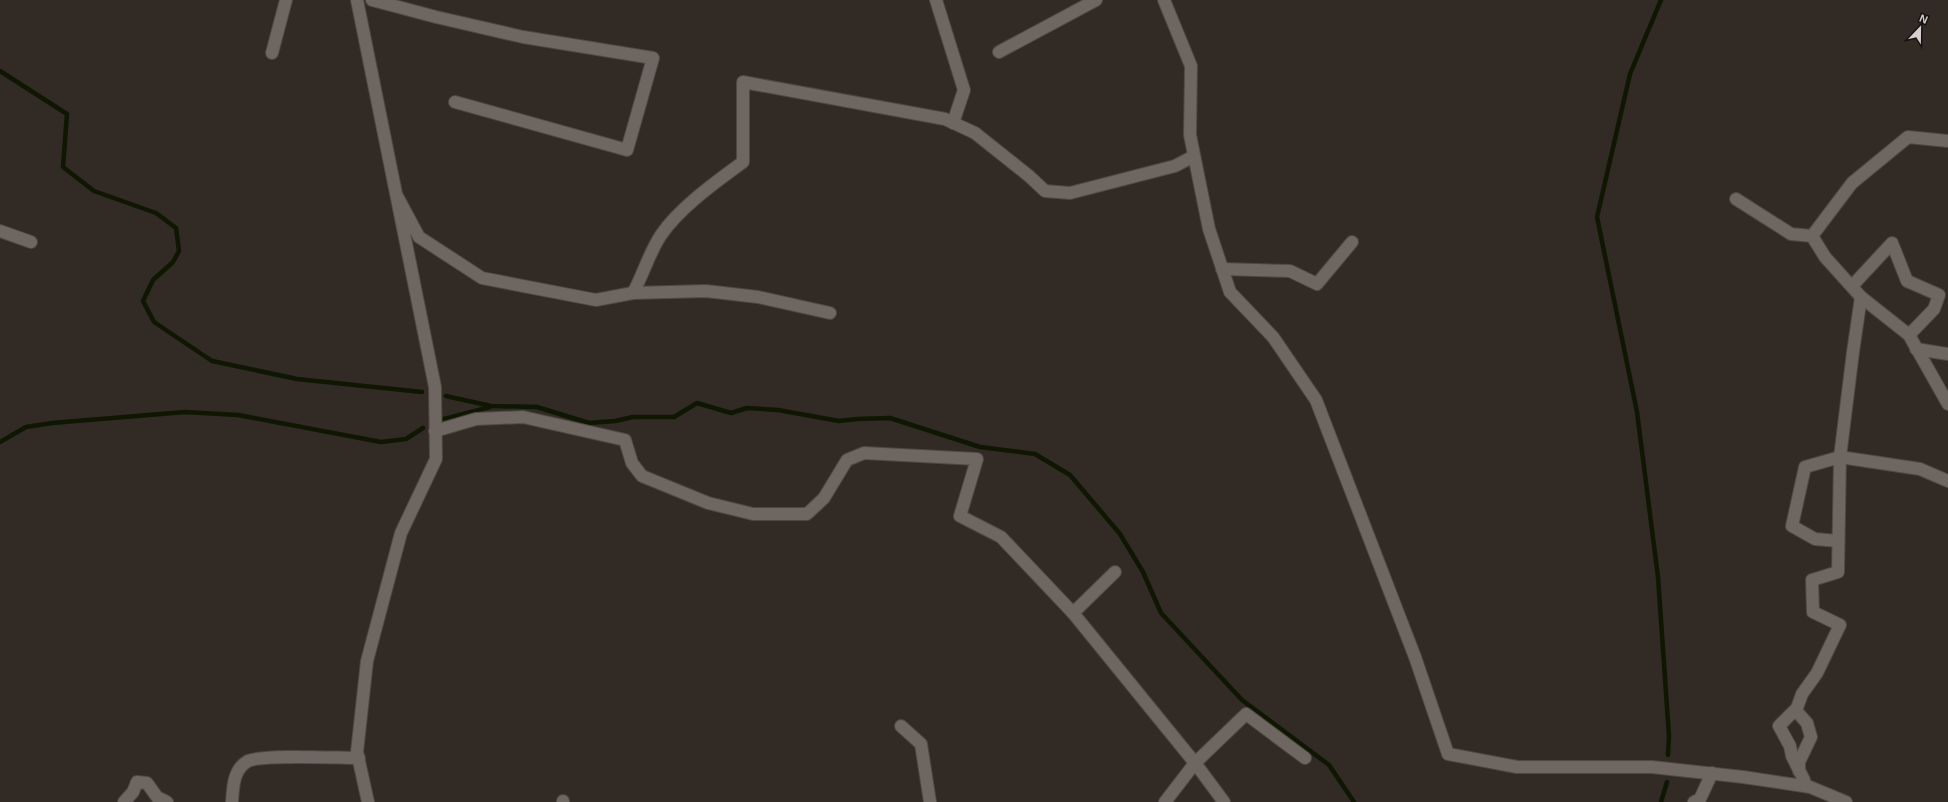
<svg xmlns="http://www.w3.org/2000/svg" width="1948" height="802" viewBox="0 0 1948 802" font-family="Arial,sans-serif">
<style>
.lines{fill:none;stroke-linecap:round;stroke-linejoin:round}
.stream{stroke:#0f1702;stroke-width:4.5}
.minor-casing{stroke:#4e4843;stroke-width:14}
.minor{stroke:#6e6660;stroke-width:12}
</style>
<rect width="100%" height="100%" fill="#312a25"/>
<g class="lines">
<!-- stream -->
<g class="stream">
<path d="M 1661,0 L 1630,74 L 1597,217 L 1637,412 L 1658,577 L 1669,736 L 1668,755"/>
<path d="M 0,71 L 67,114 L 63,167 L 94,191 L 156,213 L 176,228 L 179,251 L 173,262 L 153,280 L 143,301 L 154,322 L 212,361 L 297,379 L 422,392"/>
<path d="M 446,396 L 491,406 L 537,407 L 589,423 L 615,421 L 633,417 L 674,417 L 697,403 L 731,413 L 747,408 L 778,410 L 839,421 L 857,419 L 890,418 L 980,447 L 1035,454 L 1070,475 L 1120,534 L 1143,572 L 1161,613 L 1242,700 L 1329,765 L 1354,802"/>
<path d="M 444,419 L 490,407"/>
<path d="M 0,442 L 26,427 L 52,423 L 185,412 L 238,415 L 381,442 L 406,439 L 423,428"/>
<path d="M 1661,802 L 1667,782"/>
</g>
<defs>
<g id="minor">
<path d="M 357,0 L 435,387 L 436,459 L 401,533 L 367,661 L 357,752 L 368,802"/>
<path d="M 372,0 L 436,17 L 523,37 L 653,58 L 627,150 L 455,102"/>
<path d="M 936,0 L 964,90 L 953,123"/>
<path d="M 1164,0 L 1191,66 L 1190,135 L 1209,229 L 1230,292 L 1273,337 L 1316,400 L 1415,657 L 1448,754 L 1517,767 L 1652,767 L 1743,777 L 1810,787 L 1846,802"/>
<path d="M 999,52 L 1096,0"/>
<path d="M 272,53 L 286,0"/>
<path d="M 397,196 L 419,237 L 482,278 L 596,300 L 633,293 C 643,275 649,253 661,235 C 679,208 717,181 743,162 L 743,82 L 945,119 L 975,133 L 1029,176 L 1045,191 L 1070,193 L 1175,166 L 1194,156"/>
<path d="M 1736,199 L 1791,234 L 1812,236 L 1825,257 L 1861,297 L 1909,335 L 1948,404"/>
<path d="M 0,231 L 31,242"/>
<path d="M 1812,236 L 1852,183 L 1908,137 L 1948,141"/>
<path d="M 1222,269 L 1290,271 L 1317,284 L 1352,242"/>
<path d="M 1852,286 L 1892,243 L 1907,281 L 1939,295 L 1934,309 L 1909,335"/>
<path d="M 633,293 L 706,291 L 758,297 L 830,313"/>
<path d="M 1916,349 L 1948,354"/>
<path d="M 435,431 L 476,419 L 523,417 L 625,440 L 632,463 L 642,476 L 708,503 L 753,514 L 807,514 L 824,498 L 847,460 L 864,453 L 977,459 L 960,516 L 1001,537 L 1073,613 L 1115,572"/>
<path d="M 1838,541 L 1815,539 L 1792,526 L 1805,467 L 1840,457 L 1920,469 L 1948,481"/>
<path d="M 1073,613 L 1195,763 L 1224,802"/>
<path d="M 1798,713 L 1807,723 L 1811,737 L 1799,762 L 1799,771"/>
<path d="M 901,726 L 921,744 L 930,802"/>
<path d="M 1805,786 L 1804,780 L 1792,756 L 1790,746 L 1779,726 L 1797,708 L 1802,694 L 1817,673 L 1840,625 L 1813,612 L 1812,580 L 1838,572 L 1840,457 L 1853,352 L 1861,297"/>
<path d="M 124,802 L 133,792 L 137,782 L 147,783 L 157,797 L 167,802"/>
<path d="M 232,802 C 233,788 233,769 248,761 C 264,754 337,758 359,758"/>
<path d="M 563,802 L 563,801"/>
<path d="M 1165,802 L 1195,763 L 1246,714 L 1305,758"/>
<path d="M 1694,802 L 1700,799 L 1712,773"/>
</g>
</defs>
<!-- minor casing -->
<use href="#minor" class="minor-casing"/>
<!-- minor -->
<use href="#minor" class="minor"/>
</g>
<!-- north arrow -->
<g transform="translate(1920 28) rotate(22)" stroke="#161311" stroke-width="3" paint-order="stroke">
<path d="M0-3L7 15L0 10L-7 15Z" fill="#d5d0cd"/>
<text y="-6" font-size="11" font-weight="bold" text-anchor="middle" fill="#d5d0cd">N</text>
</g>
</svg>
